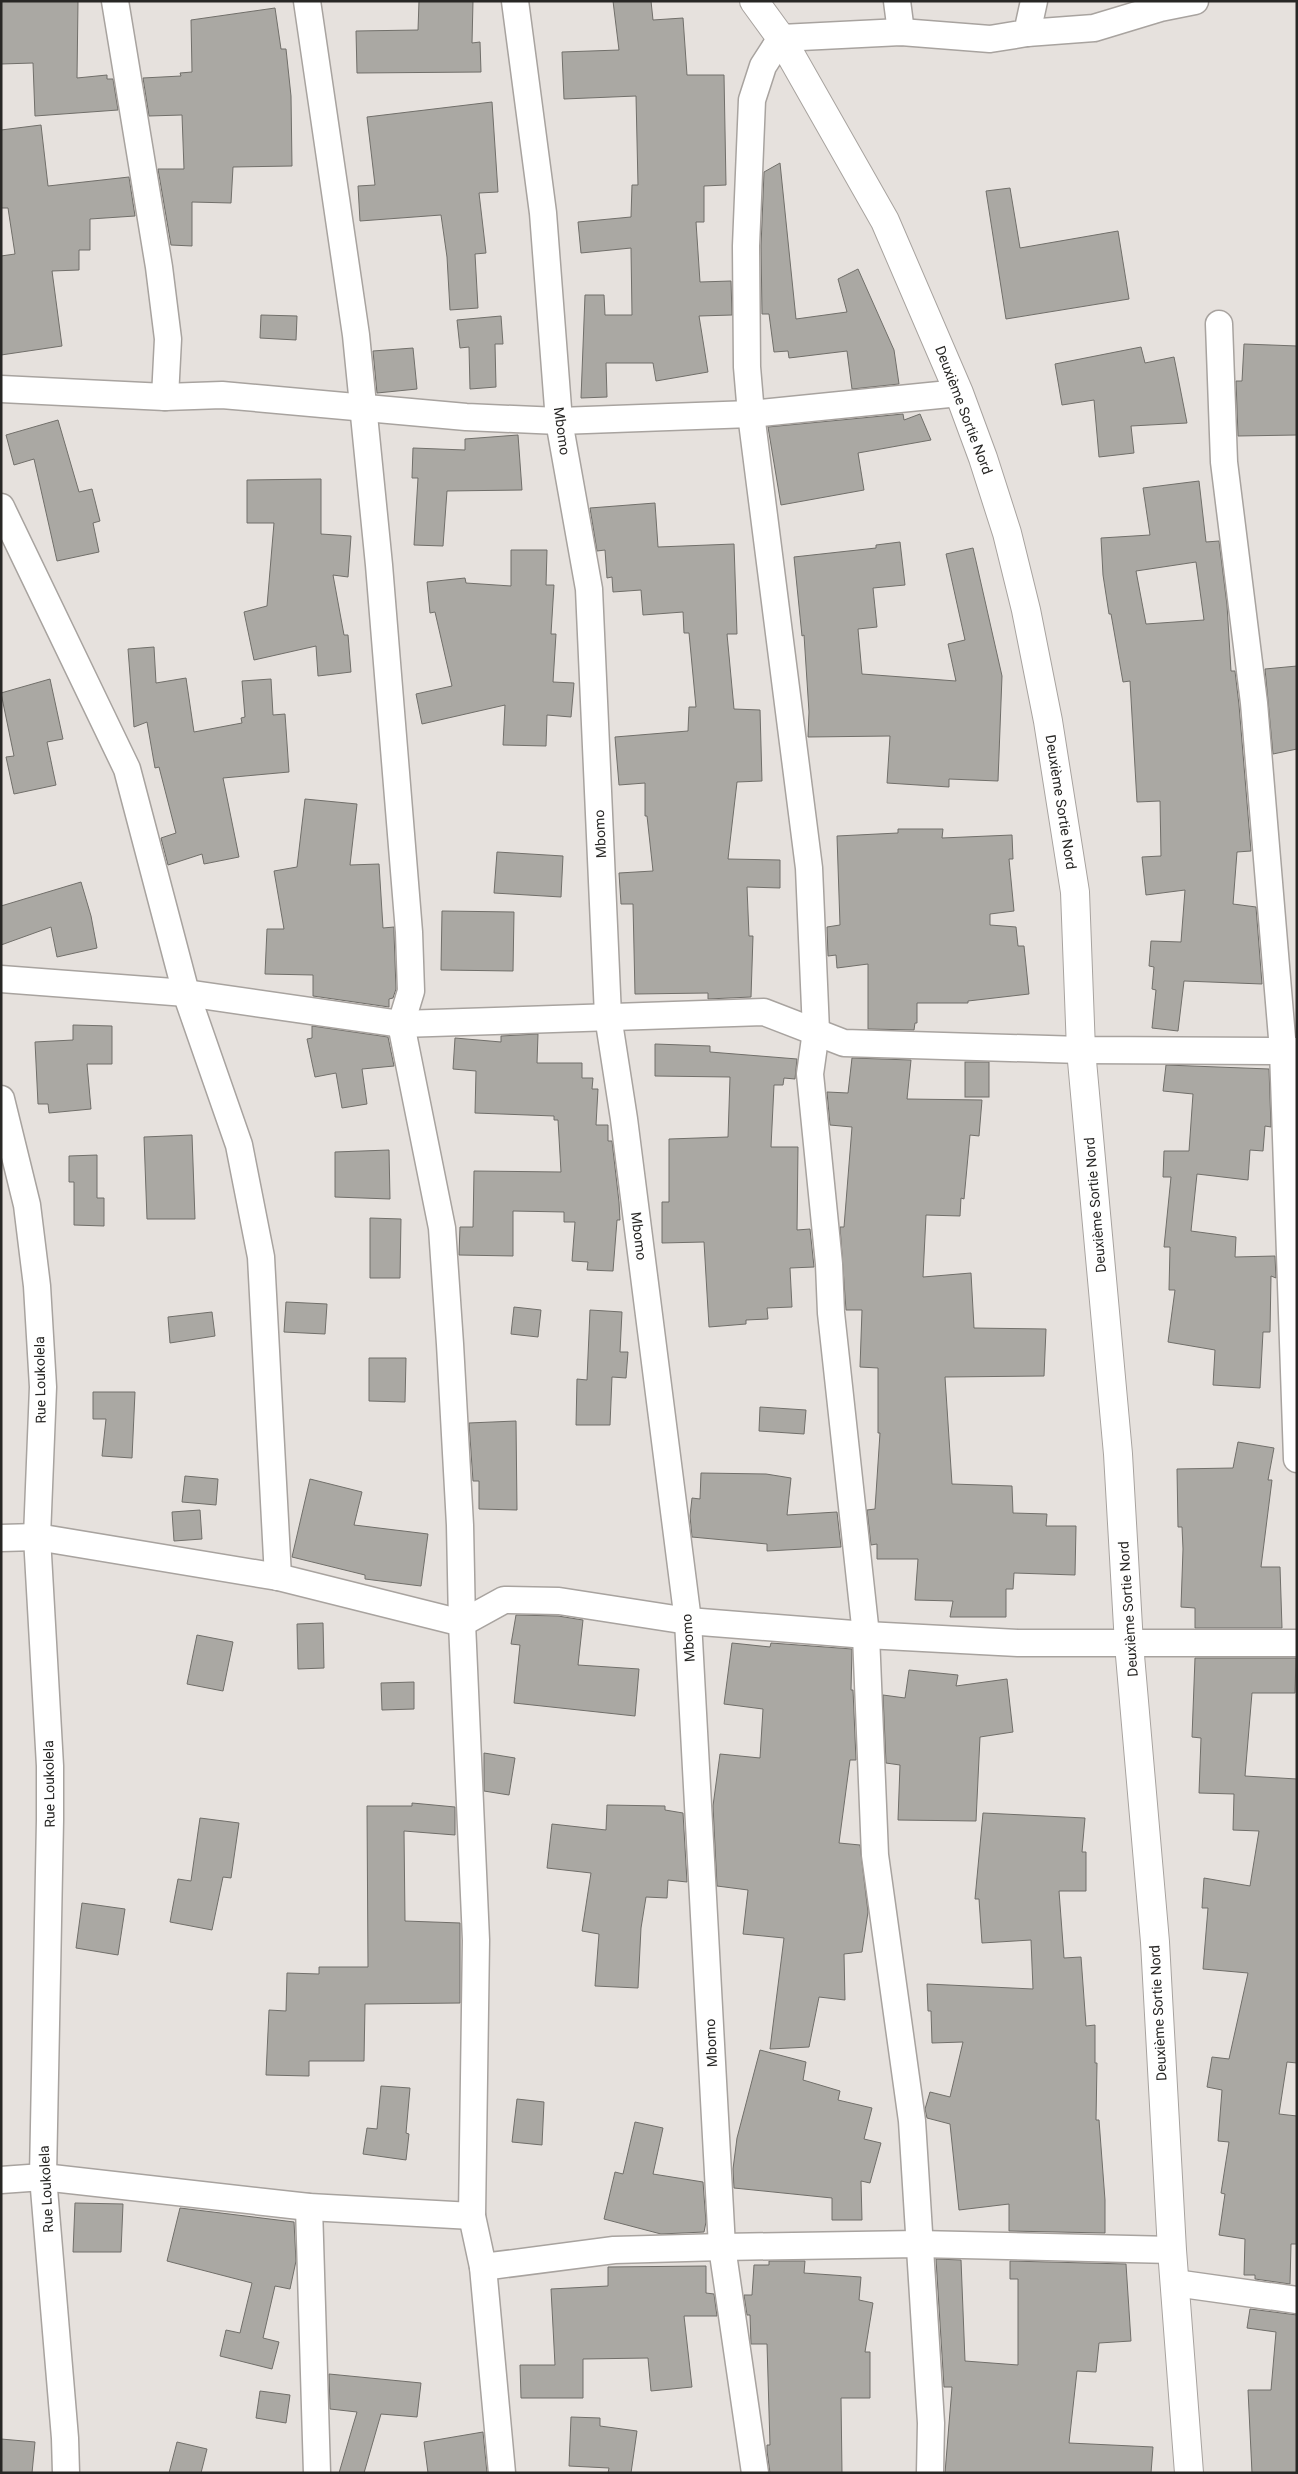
<svg xmlns="http://www.w3.org/2000/svg" width="1298" height="2474" viewBox="0 0 1298 2474" font-family="Roboto,sans-serif">
<style>
.building{fill:#aaa8a3;stroke:#716f6a;fill-rule:evenodd}
.lines{fill:none;stroke-linecap:round;stroke-linejoin:round}
.street-casing{stroke:#a8a39f;stroke-width:29}
.primary-casing{stroke:#a8a39f;stroke-width:30}
.street{stroke:#fff;stroke-width:26}
.primary{stroke:#fff;stroke-width:28}
.labels{text-anchor:middle;stroke-width:4.5;stroke-linejoin:round;paint-order:stroke}
.street-label{font-size:14px;fill:#282725;stroke:#fff}
</style>
<rect width="100%" height="100%" fill="#e6e1dd"/>
<!-- building -->
<g class="building">
<path d="M 1,1 L 78,1 L 77,78 L 107,75 L 107,79 L 113,79 L 118,110 L 35,116 L 33,63 L 1,64 Z"/>
<path d="M 419,1 L 473,1 L 472,43 L 480,42 L 481,72 L 357,73 L 356,31 L 418,30 Z"/>
<path d="M 613,1 L 651,1 L 653,20 L 683,18 L 687,75 L 724,75 L 726,185 L 704,186 L 704,222 L 696,222 L 700,282 L 731,281 L 732,315 L 699,316 L 708,372 L 656,381 L 653,363 L 606,363 L 607,397 L 581,398 L 585,295 L 604,295 L 605,315 L 632,315 L 631,248 L 581,253 L 578,222 L 631,217 L 632,185 L 638,185 L 636,96 L 564,99 L 562,52 L 619,50 Z"/>
<path d="M 275,8 L 281,49 L 286,49 L 291,96 L 292,166 L 233,167 L 231,203 L 192,202 L 192,246 L 171,245 L 158,169 L 184,169 L 182,115 L 149,116 L 143,78 L 181,76 L 180,73 L 192,72 L 191,20 Z"/>
<path d="M 492,102 L 498,192 L 479,193 L 486,253 L 475,254 L 478,308 L 450,310 L 447,257 L 441,215 L 360,221 L 358,186 L 375,185 L 367,117 Z"/>
<path d="M 41,125 L 48,186 L 129,177 L 135,216 L 90,219 L 90,250 L 79,250 L 79,270 L 52,271 L 62,346 L 1,355 L 1,256 L 15,254 L 8,208 L 1,208 L 1,130 Z"/>
<path d="M 780,163 L 796,319 L 847,312 L 838,279 L 858,269 L 894,350 L 899,384 L 852,389 L 847,351 L 789,358 L 788,351 L 774,352 L 769,314 L 762,314 L 761,246 L 764,172 Z"/>
<path d="M 1010,188 L 1020,248 L 1118,231 L 1129,299 L 1006,319 L 986,191 Z"/>
<path d="M 261,315 L 297,316 L 296,340 L 260,338 Z"/>
<path d="M 501,316 L 503,344 L 495,344 L 496,387 L 470,389 L 469,347 L 460,348 L 457,320 Z"/>
<path d="M 1244,344 L 1297,346 L 1297,435 L 1238,436 L 1236,381 L 1242,381 Z"/>
<path d="M 1141,347 L 1145,363 L 1174,357 L 1187,423 L 1131,426 L 1134,453 L 1099,457 L 1094,400 L 1062,405 L 1055,364 Z"/>
<path d="M 413,348 L 417,389 L 377,393 L 373,351 Z"/>
<path d="M 903,414 L 904,420 L 920,414 L 931,440 L 858,453 L 864,490 L 781,505 L 768,427 Z"/>
<path d="M 58,420 L 79,492 L 92,489 L 100,521 L 93,523 L 99,552 L 57,561 L 34,459 L 14,465 L 6,435 Z"/>
<path d="M 518,435 L 522,490 L 447,491 L 443,546 L 414,545 L 418,478 L 412,478 L 413,448 L 465,450 L 465,439 Z"/>
<path d="M 321,479 L 321,534 L 351,536 L 348,577 L 333,575 L 344,635 L 348,635 L 351,672 L 318,676 L 316,646 L 254,660 L 244,612 L 267,606 L 274,523 L 247,523 L 247,480 Z"/>
<path d="M 1199,481 L 1206,542 L 1219,541 L 1227,605 L 1231,671 L 1235,671 L 1239,705 L 1251,851 L 1237,852 L 1233,904 L 1256,907 L 1262,984 L 1184,981 L 1178,1031 L 1152,1028 L 1156,990 L 1152,989 L 1154,967 L 1149,966 L 1151,941 L 1181,942 L 1185,890 L 1146,895 L 1142,857 L 1161,856 L 1160,801 L 1137,802 L 1130,681 L 1123,682 L 1111,614 L 1109,614 L 1103,575 L 1101,538 L 1150,535 L 1143,488 ZM 1196,562 L 1204,620 L 1146,624 L 1136,571 Z"/>
<path d="M 655,503 L 658,547 L 734,544 L 737,634 L 727,634 L 734,709 L 760,710 L 762,781 L 737,782 L 728,859 L 780,860 L 780,888 L 747,887 L 749,936 L 753,936 L 751,997 L 708,999 L 708,993 L 635,994 L 633,904 L 621,904 L 619,873 L 653,871 L 647,816 L 645,816 L 645,783 L 619,785 L 615,737 L 688,731 L 689,707 L 696,707 L 689,633 L 684,633 L 683,612 L 643,615 L 641,590 L 613,592 L 612,577 L 607,578 L 605,550 L 597,551 L 590,508 Z"/>
<path d="M 900,542 L 905,585 L 873,588 L 877,627 L 858,629 L 862,674 L 956,681 L 948,644 L 965,640 L 946,554 L 973,548 L 1002,676 L 998,781 L 949,779 L 949,787 L 887,783 L 890,736 L 808,737 L 809,712 L 804,635 L 802,636 L 794,557 L 876,548 L 876,545 Z"/>
<path d="M 511,550 L 547,550 L 546,585 L 554,585 L 551,634 L 556,634 L 553,682 L 574,683 L 571,717 L 547,715 L 546,746 L 503,745 L 505,705 L 422,724 L 416,694 L 452,686 L 435,612 L 430,613 L 427,582 L 465,578 L 466,583 L 511,586 Z"/>
<path d="M 154,647 L 156,683 L 186,678 L 194,732 L 242,723 L 241,718 L 245,717 L 242,681 L 271,679 L 273,715 L 285,714 L 289,772 L 223,778 L 239,857 L 204,864 L 202,854 L 168,865 L 161,838 L 176,833 L 159,767 L 155,768 L 147,722 L 134,727 L 128,649 Z"/>
<path d="M 1297,666 L 1297,749 L 1273,754 L 1265,669 Z"/>
<path d="M 50,679 L 63,739 L 47,742 L 56,785 L 14,794 L 6,757 L 14,756 L 1,693 Z"/>
<path d="M 305,799 L 357,804 L 350,865 L 379,864 L 383,928 L 394,927 L 394,933 L 396,989 L 393,998 L 389,999 L 389,1007 L 313,996 L 313,975 L 265,974 L 267,929 L 284,929 L 274,871 L 297,867 Z"/>
<path d="M 898,829 L 943,829 L 942,838 L 1012,835 L 1013,859 L 1009,859 L 1014,911 L 990,914 L 990,925 L 1016,927 L 1018,946 L 1024,946 L 1029,994 L 968,1001 L 968,1003 L 917,1003 L 917,1023 L 915,1023 L 914,1030 L 868,1029 L 868,964 L 837,968 L 836,955 L 828,956 L 827,927 L 840,925 L 837,836 L 898,833 Z"/>
<path d="M 497,852 L 563,856 L 561,897 L 494,893 Z"/>
<path d="M 81,882 L 91,916 L 97,948 L 57,957 L 51,927 L 1,945 L 1,906 Z"/>
<path d="M 442,911 L 514,912 L 513,971 L 441,970 Z"/>
<path d="M 73,1025 L 112,1026 L 112,1064 L 87,1064 L 91,1109 L 49,1113 L 48,1104 L 38,1104 L 35,1042 L 73,1040 Z"/>
<path d="M 312,1026 L 388,1037 L 394,1066 L 362,1069 L 367,1104 L 342,1108 L 336,1073 L 315,1077 L 307,1039 L 312,1038 Z"/>
<path d="M 538,1034 L 537,1063 L 582,1063 L 582,1078 L 593,1078 L 592,1089 L 598,1089 L 596,1125 L 608,1125 L 608,1141 L 612,1141 L 619,1202 L 620,1220 L 617,1220 L 613,1271 L 587,1270 L 588,1262 L 572,1261 L 575,1222 L 564,1222 L 564,1212 L 513,1211 L 513,1256 L 459,1255 L 460,1227 L 473,1227 L 474,1171 L 561,1172 L 558,1120 L 554,1120 L 554,1116 L 475,1113 L 476,1071 L 453,1069 L 455,1038 L 501,1042 L 501,1036 Z"/>
<path d="M 655,1044 L 710,1046 L 710,1052 L 797,1059 L 795,1079 L 784,1078 L 783,1085 L 774,1085 L 771,1147 L 798,1147 L 797,1230 L 810,1229 L 814,1267 L 790,1268 L 792,1307 L 767,1308 L 768,1319 L 746,1320 L 746,1324 L 709,1327 L 704,1242 L 662,1243 L 662,1202 L 669,1202 L 669,1139 L 728,1137 L 730,1077 L 655,1076 Z"/>
<path d="M 852,1058 L 911,1060 L 907,1099 L 982,1100 L 979,1136 L 970,1135 L 964,1199 L 961,1198 L 960,1216 L 926,1215 L 923,1277 L 971,1273 L 974,1328 L 1046,1329 L 1044,1376 L 945,1377 L 952,1484 L 1012,1486 L 1013,1513 L 1047,1514 L 1046,1526 L 1076,1526 L 1075,1575 L 1014,1573 L 1013,1589 L 1006,1589 L 1006,1617 L 950,1617 L 953,1601 L 915,1600 L 918,1559 L 877,1559 L 877,1544 L 871,1545 L 867,1510 L 875,1509 L 880,1433 L 878,1433 L 878,1368 L 860,1367 L 862,1310 L 846,1310 L 840,1227 L 844,1227 L 852,1127 L 830,1125 L 827,1092 L 848,1093 Z"/>
<rect x="965" y="1062" width="24" height="35"/>
<path d="M 1166,1065 L 1269,1069 L 1271,1127 L 1265,1126 L 1263,1151 L 1250,1150 L 1248,1180 L 1197,1174 L 1191,1231 L 1236,1237 L 1235,1257 L 1275,1256 L 1276,1278 L 1271,1276 L 1270,1332 L 1263,1332 L 1260,1388 L 1213,1385 L 1215,1350 L 1168,1342 L 1175,1290 L 1169,1290 L 1170,1247 L 1164,1247 L 1171,1177 L 1163,1177 L 1164,1151 L 1189,1151 L 1193,1094 L 1163,1091 Z"/>
<path d="M 192,1135 L 195,1219 L 147,1219 L 144,1137 Z"/>
<path d="M 389,1150 L 390,1199 L 335,1197 L 335,1152 Z"/>
<path d="M 97,1155 L 97,1198 L 104,1198 L 104,1226 L 74,1225 L 74,1182 L 69,1182 L 69,1156 Z"/>
<path d="M 370,1218 L 401,1219 L 400,1278 L 370,1278 Z"/>
<path d="M 286,1302 L 327,1304 L 325,1334 L 284,1332 Z"/>
<path d="M 514,1307 L 541,1310 L 538,1337 L 511,1334 Z"/>
<path d="M 590,1310 L 622,1312 L 620,1352 L 628,1352 L 626,1378 L 612,1377 L 610,1425 L 576,1425 L 577,1379 L 587,1380 Z"/>
<path d="M 212,1312 L 215,1336 L 170,1343 L 168,1317 Z"/>
<path d="M 369,1358 L 406,1358 L 405,1402 L 369,1401 Z"/>
<path d="M 93,1392 L 135,1392 L 132,1458 L 102,1456 L 106,1419 L 93,1419 Z"/>
<path d="M 760,1407 L 806,1410 L 804,1434 L 759,1431 Z"/>
<path d="M 516,1421 L 517,1510 L 479,1509 L 479,1481 L 473,1481 L 469,1423 Z"/>
<path d="M 1238,1442 L 1274,1448 L 1268,1480 L 1272,1480 L 1261,1567 L 1280,1567 L 1282,1628 L 1195,1628 L 1195,1608 L 1181,1607 L 1183,1549 L 1182,1527 L 1178,1527 L 1177,1469 L 1233,1468 Z"/>
<path d="M 701,1473 L 766,1474 L 791,1478 L 787,1515 L 837,1512 L 841,1547 L 767,1551 L 767,1544 L 692,1537 L 690,1516 L 692,1498 L 700,1499 Z"/>
<path d="M 185,1476 L 218,1479 L 216,1505 L 182,1502 Z"/>
<path d="M 310,1479 L 362,1492 L 354,1525 L 428,1534 L 421,1586 L 365,1579 L 365,1575 L 292,1557 Z"/>
<path d="M 200,1510 L 202,1539 L 174,1541 L 172,1512 Z"/>
<path d="M 516,1615 L 558,1616 L 583,1620 L 578,1665 L 639,1669 L 635,1716 L 514,1703 L 520,1645 L 511,1644 Z"/>
<path d="M 323,1623 L 324,1668 L 298,1669 L 297,1624 Z"/>
<path d="M 197,1635 L 233,1642 L 223,1691 L 187,1684 Z"/>
<path d="M 732,1643 L 770,1647 L 771,1643 L 852,1649 L 851,1690 L 853,1690 L 856,1760 L 850,1760 L 839,1843 L 860,1845 L 868,1912 L 862,1952 L 844,1954 L 845,2000 L 819,1997 L 809,2047 L 770,2049 L 784,1938 L 743,1934 L 748,1890 L 717,1886 L 713,1806 L 720,1754 L 760,1758 L 763,1709 L 724,1704 Z"/>
<path d="M 1195,1658 L 1296,1658 L 1295,1693 L 1252,1693 L 1245,1776 L 1297,1779 L 1297,2063 L 1287,2062 L 1279,2114 L 1297,2116 L 1297,2244 L 1291,2244 L 1290,2284 L 1255,2279 L 1255,2275 L 1244,2275 L 1245,2239 L 1219,2235 L 1225,2194 L 1221,2193 L 1229,2142 L 1218,2141 L 1222,2090 L 1207,2087 L 1212,2057 L 1229,2059 L 1248,1973 L 1203,1969 L 1208,1908 L 1202,1908 L 1204,1878 L 1250,1886 L 1259,1831 L 1233,1830 L 1234,1794 L 1199,1793 L 1201,1738 L 1192,1737 Z"/>
<path d="M 909,1670 L 958,1675 L 956,1686 L 1007,1679 L 1013,1732 L 980,1737 L 976,1821 L 898,1820 L 900,1765 L 886,1763 L 883,1695 L 905,1698 Z"/>
<path d="M 414,1682 L 414,1709 L 382,1710 L 381,1683 Z"/>
<path d="M 484,1753 L 515,1758 L 509,1795 L 484,1791 Z"/>
<path d="M 412,1803 L 455,1807 L 455,1835 L 404,1831 L 405,1921 L 460,1923 L 460,2003 L 365,2004 L 364,2061 L 309,2061 L 309,2076 L 266,2075 L 269,2010 L 286,2011 L 287,1973 L 319,1974 L 319,1967 L 368,1967 L 367,1806 L 412,1806 Z"/>
<path d="M 607,1805 L 665,1806 L 665,1810 L 683,1813 L 687,1882 L 668,1880 L 667,1898 L 646,1897 L 641,1928 L 638,1988 L 595,1986 L 599,1934 L 582,1931 L 591,1873 L 547,1868 L 552,1824 L 606,1830 Z"/>
<path d="M 983,1813 L 1085,1818 L 1082,1852 L 1086,1852 L 1086,1891 L 1059,1891 L 1064,1958 L 1081,1957 L 1086,2026 L 1095,2025 L 1095,2063 L 1097,2063 L 1096,2120 L 1099,2120 L 1105,2200 L 1105,2233 L 1009,2231 L 1009,2204 L 959,2210 L 950,2124 L 927,2118 L 925,2109 L 930,2092 L 950,2097 L 963,2042 L 932,2043 L 931,2011 L 928,2011 L 927,1984 L 1033,1989 L 1031,1940 L 982,1943 L 979,1899 L 975,1899 Z"/>
<path d="M 200,1818 L 239,1823 L 231,1878 L 223,1877 L 212,1930 L 170,1922 L 178,1879 L 191,1881 Z"/>
<path d="M 82,1903 L 125,1909 L 118,1955 L 76,1948 Z"/>
<path d="M 760,2050 L 806,2062 L 803,2080 L 840,2091 L 838,2100 L 872,2108 L 864,2139 L 881,2143 L 870,2183 L 861,2181 L 862,2220 L 832,2220 L 832,2198 L 734,2188 L 733,2169 L 737,2138 Z"/>
<path d="M 381,2086 L 410,2088 L 406,2133 L 409,2134 L 406,2160 L 363,2154 L 367,2128 L 377,2129 Z"/>
<path d="M 517,2099 L 544,2102 L 542,2145 L 512,2142 Z"/>
<path d="M 635,2122 L 663,2128 L 653,2174 L 703,2182 L 706,2222 L 704,2232 L 661,2234 L 604,2219 L 615,2172 L 623,2174 Z"/>
<path d="M 75,2203 L 123,2204 L 121,2252 L 73,2252 Z"/>
<path d="M 180,2208 L 294,2222 L 296,2261 L 290,2289 L 275,2286 L 263,2338 L 279,2342 L 272,2369 L 220,2356 L 226,2330 L 240,2333 L 252,2283 L 167,2261 Z"/>
<path d="M 936,2259 L 961,2260 L 965,2361 L 1018,2365 L 1018,2279 L 1010,2279 L 1010,2261 L 1126,2264 L 1131,2341 L 1099,2343 L 1096,2372 L 1077,2371 L 1069,2443 L 1153,2447 L 1151,2473 L 945,2473 L 952,2387 L 944,2387 Z"/>
<path d="M 769,2261 L 805,2261 L 804,2273 L 861,2277 L 859,2300 L 873,2303 L 865,2352 L 870,2352 L 870,2398 L 841,2398 L 842,2473 L 770,2473 L 767,2451 L 767,2445 L 770,2445 L 767,2344 L 751,2344 L 750,2315 L 747,2315 L 744,2295 L 752,2295 L 754,2265 L 769,2265 Z"/>
<path d="M 706,2266 L 706,2293 L 714,2294 L 717,2316 L 684,2316 L 692,2387 L 651,2391 L 648,2358 L 583,2359 L 583,2398 L 521,2398 L 520,2365 L 555,2365 L 551,2289 L 608,2286 L 608,2267 Z"/>
<path d="M 1250,2309 L 1297,2315 L 1297,2473 L 1252,2473 L 1248,2390 L 1271,2390 L 1276,2332 L 1247,2328 Z"/>
<path d="M 329,2374 L 421,2383 L 417,2417 L 381,2414 L 364,2473 L 339,2473 L 357,2412 L 330,2409 Z"/>
<path d="M 260,2391 L 290,2395 L 286,2423 L 256,2418 Z"/>
<path d="M 571,2417 L 600,2418 L 600,2426 L 637,2431 L 631,2473 L 608,2473 L 609,2468 L 569,2466 Z"/>
<path d="M 483,2432 L 487,2473 L 428,2473 L 424,2442 Z"/>
<path d="M 1,2439 L 35,2442 L 32,2473 L 1,2473 Z"/>
<path d="M 177,2442 L 207,2449 L 201,2473 L 169,2473 Z"/>
</g>
<g class="lines">
<defs>
<g id="street">
<path d="M 115,1 L 159,267 L 168,339 L 165,397"/>
<path d="M 307,1 L 356,335 L 379,565 L 409,932 L 411,991 L 401,1024 L 442,1228 L 450,1344 L 460,1525 L 462,1623 L 476,1940 L 472,2216 L 483,2267 L 502,2473"/>
<path d="M 515,1 L 543,213 L 559,421 L 589,589 L 608,1016 L 624,1119 L 688,1621 L 722,2247 L 755,2473"/>
<path d="M 897,1 L 901,32"/>
<path d="M 1027,33 L 1094,28 L 1160,8 L 1195,1"/>
<path d="M 1219,324 L 1224,462 L 1254,703 L 1283,1050 L 1297,1459"/>
<path d="M 1,389 L 165,397 L 222,395 L 466,417 L 559,421 L 751,414 L 959,393"/>
<path d="M 1,507 L 127,769 L 186,993 L 239,1145 L 261,1257 L 278,1577"/>
<path d="M 1,979 L 186,993 L 401,1024 L 764,1012 L 844,1043 L 1081,1050 L 1297,1051"/>
<path d="M 1,1099 L 27,1205 L 37,1286 L 43,1387 L 37,1537 L 50,1766 L 50,1820 L 43,2177 L 65,2438 L 66,2473"/>
<path d="M 1,1538 L 37,1537 L 278,1577 L 462,1623 L 504,1600 L 559,1601 L 688,1621 L 866,1635 L 1018,1643 L 1297,1643"/>
<path d="M 1,2180 L 43,2177 L 309,2207 L 472,2216"/>
<path d="M 309,2207 L 317,2473"/>
<path d="M 483,2267 L 614,2250 L 722,2247 L 918,2244 L 1172,2250"/>
<path d="M 1175,2283 L 1297,2300"/>
<path d="M 930,2473 L 931,2423 L 912,2121 L 875,1855 L 866,1635 L 831,1313 L 829,1264 L 810,1074 L 816,1031 L 809,868 L 751,414 L 747,367 L 746,246 L 752,100 L 763,66 L 781,38 L 901,32 L 990,39 L 1027,33 L 1034,1"/>
</g>
<path id="primary" d="M 754,1 L 781,38 L 885,221 L 959,393 L 983,458 L 1007,533 L 1026,610 L 1048,721 L 1075,892 L 1081,1050 L 1118,1454 L 1129,1644 L 1155,1942 L 1172,2250 L 1189,2473"/>
</defs>
<!-- street casing -->
<use href="#street" class="street-casing"/>
<!-- primary casing -->
<use href="#primary" class="primary-casing"/>
<!-- street -->
<use href="#street" class="street"/>
<!-- primary -->
<use href="#primary" class="primary"/>
</g>
<g class="labels">
<!-- street labels -->
<g class="street-label">
<text transform="translate(964 410) rotate(69)" y="5">Deuxième Sortie Nord</text>
<text transform="translate(562 431) rotate(82)" y="5">Mbomo</text>
<text transform="translate(1061 802) rotate(81)" y="5">Deuxième Sortie Nord</text>
<text transform="translate(600 834) rotate(-93)" y="5">Mbomo</text>
<text transform="translate(1095 1205) rotate(-95)" y="5">Deuxième Sortie Nord</text>
<text transform="translate(639 1236) rotate(83)" y="5">Mbomo</text>
<text transform="translate(40 1380) rotate(-91)" y="5">Rue Loukolela</text>
<text transform="translate(1128 1609) rotate(-94)" y="5">Deuxième Sortie Nord</text>
<text transform="translate(688 1638) rotate(-94)" y="5">Mbomo</text>
<text transform="translate(49 1784) rotate(-91)" y="5">Rue Loukolela</text>
<text transform="translate(1158 2013) rotate(-93)" y="5">Deuxième Sortie Nord</text>
<text transform="translate(711 2043) rotate(-93)" y="5">Mbomo</text>
<text transform="translate(46 2189) rotate(-93)" y="5">Rue Loukolela</text>
</g>
</g>
<!-- border -->
<rect width="1298" height="2474" fill="none" stroke="#282725" stroke-width="5"/>
</svg>
